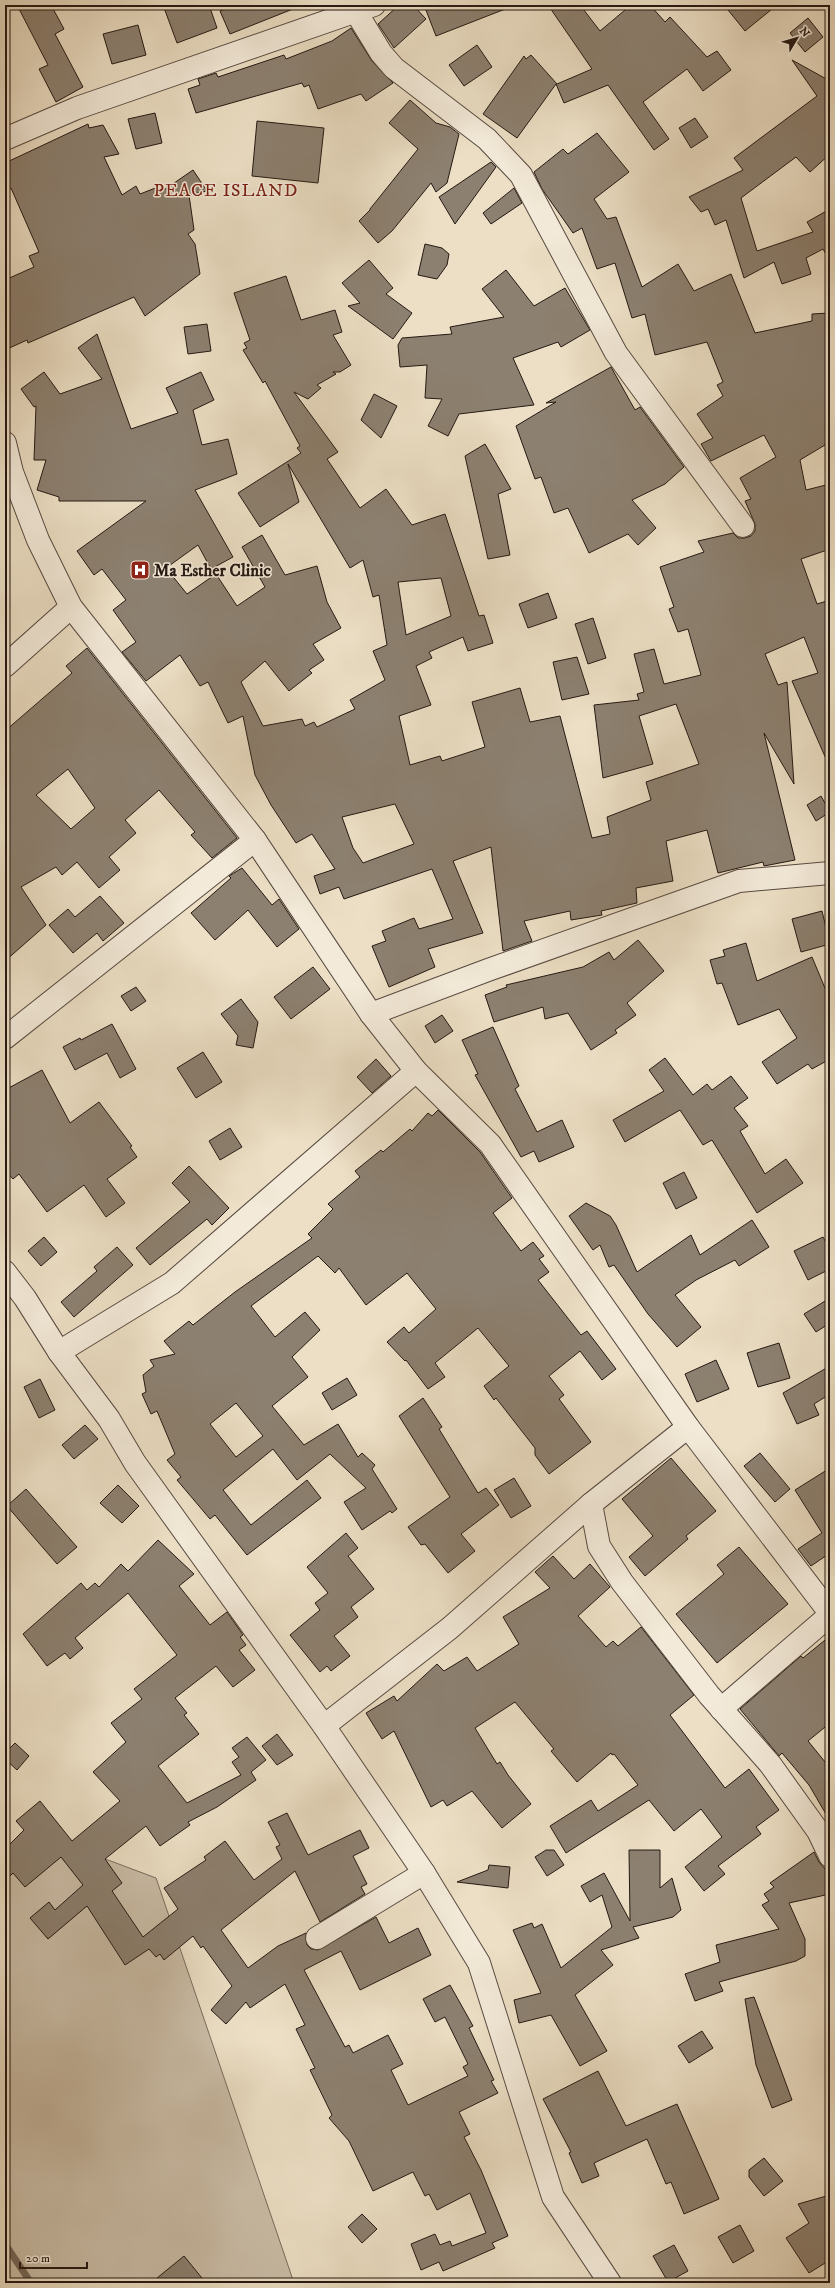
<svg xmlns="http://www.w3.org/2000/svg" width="835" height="2288" viewBox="0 0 835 2288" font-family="'IM FELL DW Pica',serif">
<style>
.green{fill:#cabda7;stroke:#786b5d}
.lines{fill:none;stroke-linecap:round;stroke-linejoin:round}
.stream{stroke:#746859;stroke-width:7}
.building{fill:#8c8070;stroke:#251913;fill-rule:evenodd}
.minor-casing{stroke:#574a40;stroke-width:24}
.minor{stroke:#f3ead9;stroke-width:22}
.labels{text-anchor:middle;stroke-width:3;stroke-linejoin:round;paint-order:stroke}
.poi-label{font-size:17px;font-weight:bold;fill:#251913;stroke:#f3ead9;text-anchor:start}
.neighbourhood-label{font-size:18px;letter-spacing:1px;fill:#7a1f14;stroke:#f3ead9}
</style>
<rect width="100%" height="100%" fill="#ecdfc5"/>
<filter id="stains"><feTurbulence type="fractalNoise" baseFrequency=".005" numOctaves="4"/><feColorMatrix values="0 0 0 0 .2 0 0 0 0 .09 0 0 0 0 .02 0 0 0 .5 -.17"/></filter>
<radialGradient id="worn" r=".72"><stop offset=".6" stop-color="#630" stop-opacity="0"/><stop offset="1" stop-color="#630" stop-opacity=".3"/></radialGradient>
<!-- green -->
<path class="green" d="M 28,1830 L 156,1878 L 294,2283 L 5,2283 L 5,1849 Z"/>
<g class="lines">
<!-- stream -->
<path class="stream" d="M 5,2244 L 31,2283"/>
</g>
<!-- building -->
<g class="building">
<path d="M 17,5 L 51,5 L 64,29 L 55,34 L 83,87 L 56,102 L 39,69 L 48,65 Z"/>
<path d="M 163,5 L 209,5 L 217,28 L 177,43 Z"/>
<path d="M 235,5 L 303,5 L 230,34 L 220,11 Z"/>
<path d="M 399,5 L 413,5 L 426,19 L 394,48 L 378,24 Z"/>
<path d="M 424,5 L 512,5 L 513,6 L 436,36 Z"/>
<path d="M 548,5 L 580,5 L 600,31 L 631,5 L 650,5 L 665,22 L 670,17 L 707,57 L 717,51 L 731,70 L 703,91 L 687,69 L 643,102 L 669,139 L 654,150 L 608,85 L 564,103 L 556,84 L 517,138 L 483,114 L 524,56 L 526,59 L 531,55 L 557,84 L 592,69 Z"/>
<path d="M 724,5 L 777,5 L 745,31 Z"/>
<path d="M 808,18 L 823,37 L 805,52 L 790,33 Z"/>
<path d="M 138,25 L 146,55 L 112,64 L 103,34 Z"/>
<path d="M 351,28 L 372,61 L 393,83 L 366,101 L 361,94 L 318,109 L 309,85 L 304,87 L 302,83 L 196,113 L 188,89 L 200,85 L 198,79 L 216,73 L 218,77 L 284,55 L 286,59 L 332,41 Z"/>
<path d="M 477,45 L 492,67 L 464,86 L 449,65 Z"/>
<path d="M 792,60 L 830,81 L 830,154 L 810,172 L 796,157 L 741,198 L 757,251 L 813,232 L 807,222 L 830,209 L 830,261 L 823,249 L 806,258 L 811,274 L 782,284 L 774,262 L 744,278 L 726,220 L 715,225 L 708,209 L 701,212 L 689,197 L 743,170 L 734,158 L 817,96 Z"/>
<path d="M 410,100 L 436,123 L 450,127 L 459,134 L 447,183 L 436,192 L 431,183 L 392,231 L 378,243 L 359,221 L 370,210 L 370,209 L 418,149 L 389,123 Z"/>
<path d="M 155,113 L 162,143 L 136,149 L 128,119 Z"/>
<path d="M 695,118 L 708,137 L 691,148 L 679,128 Z"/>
<path d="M 257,121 L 324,128 L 318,183 L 252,176 Z"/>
<path d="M 88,124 L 89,128 L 103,125 L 119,154 L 104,157 L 122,195 L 136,186 L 140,194 L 158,187 L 161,192 L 193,170 L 207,191 L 189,195 L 194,230 L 188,234 L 195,244 L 200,274 L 145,316 L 134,297 L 28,343 L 27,340 L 5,350 L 5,280 L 34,267 L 29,256 L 39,252 L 11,188 L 5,191 L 5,163 Z"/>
<path d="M 597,133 L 629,172 L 594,199 L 607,219 L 616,217 L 642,287 L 678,264 L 694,291 L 731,274 L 755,333 L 812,321 L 812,314 L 830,313 L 830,442 L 800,460 L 806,490 L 830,484 L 830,549 L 801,559 L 817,604 L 830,600 L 830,768 L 792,681 L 818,673 L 804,637 L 765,654 L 778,685 L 787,682 L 794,784 L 764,733 L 795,860 L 764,866 L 763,862 L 718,873 L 707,830 L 666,841 L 673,881 L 636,888 L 637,903 L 601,911 L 602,915 L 571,920 L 570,911 L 524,921 L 532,941 L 503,951 L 491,847 L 453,861 L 483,933 L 428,949 L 435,967 L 389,987 L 372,946 L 386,941 L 382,931 L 414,918 L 419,929 L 453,919 L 432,869 L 344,899 L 339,887 L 320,894 L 314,876 L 335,869 L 312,834 L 296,843 L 271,805 L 255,775 L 243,716 L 228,723 L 208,682 L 200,686 L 180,655 L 146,681 L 122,652 L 136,642 L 113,610 L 126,600 L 102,569 L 94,575 L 77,551 L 146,501 L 59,501 L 59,497 L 37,490 L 46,460 L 34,460 L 36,406 L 34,407 L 21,389 L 44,372 L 60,394 L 102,379 L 78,348 L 97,334 L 131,429 L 178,413 L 166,388 L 201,372 L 214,400 L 193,410 L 202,445 L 228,439 L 237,474 L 195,490 L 233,557 L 211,569 L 198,545 L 166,568 L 187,594 L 216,574 L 237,606 L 265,587 L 242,547 L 262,535 L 285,575 L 317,566 L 327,602 L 341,628 L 313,644 L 324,660 L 309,670 L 312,673 L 289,691 L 265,661 L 241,682 L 263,726 L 302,719 L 305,726 L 314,722 L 317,727 L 355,709 L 350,700 L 385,680 L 373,651 L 387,645 L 379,595 L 373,597 L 363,560 L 350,568 L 288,464 L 299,502 L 260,527 L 238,493 L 301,453 L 297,448 L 300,446 L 265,381 L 263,383 L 243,350 L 247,348 L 244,343 L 250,340 L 234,293 L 286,276 L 301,320 L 335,310 L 342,332 L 333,335 L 351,365 L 340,372 L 333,372 L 336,374 L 317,385 L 321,388 L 308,399 L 294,392 L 338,452 L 327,459 L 360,508 L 386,489 L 412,525 L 445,514 L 479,616 L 484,615 L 493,643 L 468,651 L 463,637 L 429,652 L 432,658 L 416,666 L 431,705 L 399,716 L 410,765 L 440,756 L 442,761 L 485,747 L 472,702 L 520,688 L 530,722 L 560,716 L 592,838 L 610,834 L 607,817 L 651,800 L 646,782 L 699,764 L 676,704 L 639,716 L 653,764 L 603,778 L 594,705 L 639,700 L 637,694 L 644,692 L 634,654 L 654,649 L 664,684 L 701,675 L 688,629 L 678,632 L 669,609 L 674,607 L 660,567 L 704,552 L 698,541 L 733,533 L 738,538 L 745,538 L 751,536 L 755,531 L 755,524 L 745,501 L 751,499 L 740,478 L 776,457 L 764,435 L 711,461 L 701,444 L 713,438 L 697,414 L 723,396 L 717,385 L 723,382 L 707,342 L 655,355 L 645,314 L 632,318 L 615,263 L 597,269 L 582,228 L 573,233 L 542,189 L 534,172 L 563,149 L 568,154 ZM 441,578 L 451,616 L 406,635 L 398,582 ZM 395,804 L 414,844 L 363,863 L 353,848 L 342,817 Z"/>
<path d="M 491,162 L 496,167 L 455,224 L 439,197 Z"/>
<path d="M 514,188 L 522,203 L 491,224 L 483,213 Z"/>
<path d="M 425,244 L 442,248 L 449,254 L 447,265 L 437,279 L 418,275 Z"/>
<path d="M 369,260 L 393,288 L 386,294 L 412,313 L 393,339 L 348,306 L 360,303 L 342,283 Z"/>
<path d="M 506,270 L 534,306 L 565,288 L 590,330 L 561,347 L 558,342 L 513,358 L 534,405 L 459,414 L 448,436 L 428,426 L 442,399 L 425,398 L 427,365 L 400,367 L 398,345 L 402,338 L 452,334 L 450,327 L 504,317 L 482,289 Z"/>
<path d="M 207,324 L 211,351 L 188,354 L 184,327 Z"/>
<path d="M 611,367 L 635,410 L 640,407 L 684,467 L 665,484 L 632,500 L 656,528 L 638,545 L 628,534 L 589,553 L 568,508 L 554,513 L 541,477 L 535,479 L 516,426 L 556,402 L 546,403 Z"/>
<path d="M 374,394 L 397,406 L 381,438 L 361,420 Z"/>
<path d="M 485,444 L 511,489 L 498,494 L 510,555 L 488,559 L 465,456 Z"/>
<path d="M 548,593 L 557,618 L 528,628 L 519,604 Z"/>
<path d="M 593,618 L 606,658 L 588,664 L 575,624 Z"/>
<path d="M 87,648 L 237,838 L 212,858 L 191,835 L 195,832 L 159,790 L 125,820 L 136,833 L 109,857 L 120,870 L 99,888 L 77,862 L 62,875 L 56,867 L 21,887 L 46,925 L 5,961 L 5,731 L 72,673 L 66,666 ZM 68,769 L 95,808 L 71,829 L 36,795 Z"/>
<path d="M 577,657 L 589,694 L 562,700 L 553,662 Z"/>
<path d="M 821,796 L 830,812 L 816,821 L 807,805 Z"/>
<path d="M 242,868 L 272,905 L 279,899 L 299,929 L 277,947 L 248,910 L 215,940 L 191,913 L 231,878 L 229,876 Z"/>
<path d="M 100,896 L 124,923 L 103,941 L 97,933 L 73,953 L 49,925 L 68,909 L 75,917 Z"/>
<path d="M 822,911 L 830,944 L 801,952 L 792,919 Z"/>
<path d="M 638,940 L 664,971 L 627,1003 L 636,1015 L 615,1030 L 617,1033 L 591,1050 L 568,1013 L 545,1019 L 543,1007 L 494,1022 L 485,995 L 507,987 L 506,985 L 583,967 L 609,952 L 614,960 Z"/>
<path d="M 746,943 L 757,981 L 812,957 L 830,1000 L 830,1059 L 812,1069 L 808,1064 L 777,1084 L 762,1062 L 797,1038 L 779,1009 L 738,1025 L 722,983 L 717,984 L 710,960 L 725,956 L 723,950 Z"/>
<path d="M 313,967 L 330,989 L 291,1019 L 274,997 Z"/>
<path d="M 136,987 L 146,1001 L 131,1011 L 121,996 Z"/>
<path d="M 241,999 L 258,1022 L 253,1048 L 236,1045 L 238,1036 L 221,1014 Z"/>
<path d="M 442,1015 L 453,1031 L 435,1043 L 425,1026 Z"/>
<path d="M 112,1024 L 136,1069 L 120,1078 L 107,1053 L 75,1070 L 63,1047 L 80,1038 L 81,1040 Z"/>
<path d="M 493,1027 L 519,1086 L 515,1089 L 537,1132 L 562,1120 L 574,1147 L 539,1162 L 534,1151 L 521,1157 L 475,1075 L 478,1074 L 462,1040 Z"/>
<path d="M 203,1052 L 222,1082 L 196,1098 L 177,1068 Z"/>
<path d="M 665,1058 L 693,1095 L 707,1084 L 712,1090 L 731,1076 L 748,1098 L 734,1108 L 748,1126 L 740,1131 L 765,1174 L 786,1159 L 803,1183 L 757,1213 L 712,1140 L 703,1145 L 680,1110 L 625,1142 L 613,1120 L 664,1091 L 649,1070 Z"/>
<path d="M 376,1059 L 391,1076 L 372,1093 L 357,1077 Z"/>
<path d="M 42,1070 L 70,1123 L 99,1102 L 132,1146 L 130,1147 L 137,1157 L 107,1179 L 125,1203 L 106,1217 L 84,1185 L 47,1212 L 19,1174 L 13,1179 L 5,1170 L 5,1090 Z"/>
<path d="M 438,1110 L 480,1152 L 512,1198 L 493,1213 L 521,1251 L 533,1242 L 544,1256 L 539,1259 L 549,1272 L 538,1280 L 581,1335 L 587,1331 L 616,1369 L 602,1380 L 580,1351 L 549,1376 L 564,1395 L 559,1399 L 591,1442 L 549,1474 L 535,1455 L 535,1448 L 496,1398 L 494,1400 L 484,1386 L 509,1366 L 478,1328 L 435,1363 L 445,1377 L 428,1389 L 406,1360 L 405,1361 L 387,1342 L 404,1327 L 409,1333 L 436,1309 L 407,1273 L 366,1305 L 339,1268 L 335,1273 L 318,1256 L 251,1306 L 275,1337 L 305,1312 L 320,1330 L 292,1357 L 308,1377 L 272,1406 L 304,1445 L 338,1424 L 358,1457 L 362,1453 L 375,1465 L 372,1469 L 397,1509 L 392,1513 L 390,1511 L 362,1530 L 344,1502 L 366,1488 L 330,1454 L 297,1480 L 273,1449 L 223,1490 L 251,1525 L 307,1480 L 321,1498 L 247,1555 L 215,1515 L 210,1519 L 177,1480 L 181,1477 L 167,1460 L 175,1454 L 157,1411 L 151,1414 L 142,1394 L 146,1392 L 143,1375 L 154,1366 L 150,1360 L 175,1354 L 164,1341 L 189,1321 L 193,1325 L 235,1292 L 312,1238 L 308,1234 L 333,1209 L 328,1204 L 360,1177 L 355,1171 L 381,1150 L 383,1152 L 410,1129 L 412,1131 L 428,1113 L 432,1116 ZM 236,1403 L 263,1436 L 236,1457 L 210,1424 Z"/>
<path d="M 230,1128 L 242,1147 L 220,1160 L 209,1141 Z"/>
<path d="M 189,1166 L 229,1208 L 212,1225 L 207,1219 L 150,1265 L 136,1248 L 190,1202 L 172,1183 Z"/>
<path d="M 684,1172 L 697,1198 L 676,1209 L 663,1183 Z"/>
<path d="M 586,1203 L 610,1216 L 616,1225 L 637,1272 L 691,1235 L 700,1255 L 752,1220 L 769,1247 L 739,1266 L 735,1260 L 696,1280 L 675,1295 L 701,1327 L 677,1347 L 648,1314 L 614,1265 L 609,1267 L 600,1245 L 593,1250 L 569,1216 Z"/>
<path d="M 44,1237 L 57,1252 L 41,1266 L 28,1251 Z"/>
<path d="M 823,1237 L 830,1250 L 830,1269 L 808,1280 L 794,1251 Z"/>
<path d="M 117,1247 L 133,1265 L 74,1317 L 61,1302 L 97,1271 L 94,1267 Z"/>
<path d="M 830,1298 L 830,1323 L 816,1332 L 804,1314 Z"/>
<path d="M 779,1343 L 790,1378 L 758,1387 L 747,1353 Z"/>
<path d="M 716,1360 L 729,1389 L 697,1402 L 685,1374 Z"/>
<path d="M 830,1366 L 830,1394 L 814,1404 L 819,1415 L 797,1424 L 783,1393 Z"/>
<path d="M 347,1378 L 357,1395 L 332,1410 L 322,1393 Z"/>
<path d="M 40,1379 L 55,1410 L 39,1418 L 24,1387 Z"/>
<path d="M 423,1398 L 442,1427 L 439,1429 L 478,1493 L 486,1488 L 499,1505 L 461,1534 L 475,1551 L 448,1573 L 425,1544 L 421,1545 L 408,1527 L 450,1497 L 399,1416 Z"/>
<path d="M 85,1425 L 98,1439 L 74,1459 L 62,1445 Z"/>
<path d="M 760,1453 L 790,1489 L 775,1502 L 744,1466 Z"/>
<path d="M 671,1458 L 716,1511 L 686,1536 L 688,1539 L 645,1576 L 629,1557 L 653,1536 L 622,1499 Z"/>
<path d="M 830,1468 L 830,1553 L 811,1566 L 798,1549 L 822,1533 L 795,1490 Z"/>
<path d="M 514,1478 L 531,1506 L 511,1518 L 494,1490 Z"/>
<path d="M 118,1485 L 139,1506 L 122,1523 L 100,1503 Z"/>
<path d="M 26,1489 L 77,1547 L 57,1564 L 7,1506 Z"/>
<path d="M 346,1533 L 358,1548 L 348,1556 L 374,1589 L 351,1607 L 358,1617 L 334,1636 L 350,1656 L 331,1671 L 327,1666 L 320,1672 L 290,1635 L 320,1610 L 315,1603 L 328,1593 L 307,1567 Z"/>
<path d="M 158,1540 L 194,1574 L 179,1586 L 210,1625 L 227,1612 L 243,1635 L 240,1637 L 246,1645 L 239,1650 L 255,1670 L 233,1687 L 216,1666 L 175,1698 L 187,1713 L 184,1715 L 199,1734 L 158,1766 L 187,1803 L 241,1775 L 232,1762 L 239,1757 L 232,1748 L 247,1737 L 266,1760 L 251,1772 L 256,1780 L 217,1807 L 188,1822 L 190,1825 L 160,1846 L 146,1826 L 105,1859 L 122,1883 L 112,1891 L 143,1937 L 178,1909 L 164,1888 L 206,1860 L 204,1857 L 225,1841 L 254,1880 L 282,1859 L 276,1847 L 280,1845 L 268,1822 L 287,1813 L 308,1855 L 360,1830 L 369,1848 L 353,1856 L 367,1884 L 361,1887 L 365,1894 L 320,1922 L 295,1871 L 221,1930 L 248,1968 L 278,1946 L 306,1933 L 307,1945 L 311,1949 L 318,1950 L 376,1917 L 389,1943 L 418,1928 L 431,1955 L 360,1990 L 341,1951 L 304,1970 L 345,2047 L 349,2045 L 353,2053 L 388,2035 L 403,2064 L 391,2070 L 408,2105 L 468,2076 L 463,2067 L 468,2064 L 445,2017 L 435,2022 L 423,1999 L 450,1985 L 473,2026 L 469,2028 L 494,2080 L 491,2081 L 498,2093 L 459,2112 L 470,2134 L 464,2137 L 481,2170 L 508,2236 L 492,2243 L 495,2248 L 443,2271 L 439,2262 L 421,2270 L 411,2244 L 435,2234 L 440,2245 L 450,2241 L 452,2246 L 486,2233 L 470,2193 L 437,2210 L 429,2194 L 425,2196 L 413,2172 L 373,2191 L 349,2141 L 329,2118 L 332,2115 L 310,2070 L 315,2068 L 296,2029 L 305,2025 L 285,1984 L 250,2008 L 246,2002 L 226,2024 L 211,2010 L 232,1986 L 203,1946 L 201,1948 L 193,1936 L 164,1960 L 160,1954 L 156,1957 L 149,1949 L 125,1965 L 87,1906 L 48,1939 L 30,1918 L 49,1902 L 55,1910 L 83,1885 L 61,1857 L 25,1887 L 13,1873 L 5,1881 L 5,1849 L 24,1830 L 16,1821 L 40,1801 L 72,1841 L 120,1801 L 93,1772 L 126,1742 L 111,1723 L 142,1699 L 134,1689 L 177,1655 L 128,1593 L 75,1638 L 83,1648 L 70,1659 L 65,1653 L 47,1666 L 23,1634 L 81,1583 L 87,1590 L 95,1583 L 99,1587 L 121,1564 L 128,1571 Z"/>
<path d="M 739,1547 L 788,1604 L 717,1663 L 676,1614 L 724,1574 L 717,1565 Z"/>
<path d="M 553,1556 L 574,1579 L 590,1564 L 610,1587 L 578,1616 L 606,1647 L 613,1641 L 618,1646 L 641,1627 L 694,1695 L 670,1715 L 725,1788 L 749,1769 L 779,1810 L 756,1827 L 761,1834 L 718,1866 L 725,1874 L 704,1891 L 685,1867 L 722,1837 L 701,1809 L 674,1831 L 649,1800 L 566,1853 L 550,1826 L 591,1800 L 598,1811 L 638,1785 L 614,1754 L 612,1755 L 611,1753 L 577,1782 L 551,1751 L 554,1749 L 515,1702 L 475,1728 L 497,1764 L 500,1762 L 508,1775 L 531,1804 L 502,1828 L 472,1791 L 447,1806 L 443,1800 L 431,1807 L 394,1731 L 382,1739 L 366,1713 L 394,1696 L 397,1701 L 437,1664 L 444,1671 L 467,1657 L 477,1671 L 519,1644 L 503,1617 L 550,1588 L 535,1572 Z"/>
<path d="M 830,1636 L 830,1723 L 808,1741 L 830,1768 L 830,1821 L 809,1785 L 782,1753 L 779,1756 L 740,1709 L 801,1656 L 803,1658 Z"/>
<path d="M 277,1734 L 293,1755 L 277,1765 L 262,1746 Z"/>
<path d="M 15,1743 L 29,1756 L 17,1770 L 5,1759 L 5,1753 Z"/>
<path d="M 546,1850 L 554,1850 L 564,1865 L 547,1876 L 535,1857 Z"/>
<path d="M 629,1850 L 660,1850 L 660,1888 L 672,1878 L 681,1910 L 673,1917 L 633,1927 L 639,1938 L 601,1950 L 613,1965 L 575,1995 L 607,2051 L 580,2066 L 551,2015 L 519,2023 L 514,2000 L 541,1993 L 513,1930 L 532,1923 L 534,1928 L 542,1924 L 561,1968 L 612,1927 L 602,1895 L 590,1902 L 581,1886 L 604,1873 L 630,1921 Z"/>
<path d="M 814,1852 L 819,1862 L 830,1875 L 830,1894 L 789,1903 L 805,1939 L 805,1956 L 796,1961 L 719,1982 L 723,1991 L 695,2001 L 685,1974 L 720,1962 L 716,1945 L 779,1929 L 762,1905 L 769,1901 L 764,1894 L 774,1887 L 770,1883 Z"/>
<path d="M 489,1865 L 510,1867 L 508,1888 L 457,1882 L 488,1870 Z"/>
<path d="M 754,1997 L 792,2100 L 772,2108 L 756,2065 L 745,1999 Z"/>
<path d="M 702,2031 L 713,2048 L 689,2063 L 678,2046 Z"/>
<path d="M 598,2071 L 626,2126 L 677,2104 L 719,2199 L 684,2214 L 671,2182 L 666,2184 L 647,2139 L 594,2163 L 599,2176 L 582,2183 L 569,2153 L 571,2152 L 543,2099 Z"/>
<path d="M 764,2158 L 783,2181 L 764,2196 L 749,2177 L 749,2170 Z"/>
<path d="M 830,2195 L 830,2260 L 809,2273 L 786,2238 L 809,2223 L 798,2204 Z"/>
<path d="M 362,2214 L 377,2229 L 362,2243 L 348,2227 Z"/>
<path d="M 740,2225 L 754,2251 L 733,2263 L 718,2237 Z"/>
<path d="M 674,2245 L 688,2271 L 668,2282 L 653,2256 Z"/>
<path d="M 184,2256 L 206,2283 L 151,2283 Z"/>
</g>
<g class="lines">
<defs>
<g id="minor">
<path d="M 356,12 L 381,53 L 394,68 L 487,139 L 521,175 L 616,353 L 743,526"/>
<path d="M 5,139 L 77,108 L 374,5"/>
<path d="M 5,443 L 12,472 L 38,540 L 71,607 L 255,840 L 371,1014 L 416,1071 L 490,1144 L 688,1427 L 830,1613"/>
<path d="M 5,666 L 71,607"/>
<path d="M 371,1014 L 488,970 L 739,881 L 830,873"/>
<path d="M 5,1038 L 255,840"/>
<path d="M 5,1272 L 25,1298 L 59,1352 L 109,1419 L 135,1463 L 324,1726 L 424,1873 L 479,1963 L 553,2197 L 610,2283"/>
<path d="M 59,1352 L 172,1283 L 416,1071"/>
<path d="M 591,1504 L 599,1546 L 622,1582 L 709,1695 L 770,1764 L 818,1831 L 830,1856"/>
<path d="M 721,1709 L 830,1615"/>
<path d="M 324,1726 L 450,1628 L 591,1504 L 688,1427"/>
<path d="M 317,1938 L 424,1873"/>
</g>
</defs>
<!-- minor casing -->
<use href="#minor" class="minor-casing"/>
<!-- minor -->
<use href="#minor" class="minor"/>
</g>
<!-- icons -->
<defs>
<symbol id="hospital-square" viewBox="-11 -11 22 22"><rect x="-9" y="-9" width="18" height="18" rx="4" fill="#8f2418" stroke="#f3ead9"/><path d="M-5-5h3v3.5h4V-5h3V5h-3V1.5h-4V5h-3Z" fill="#fff"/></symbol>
</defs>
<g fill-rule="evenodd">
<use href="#hospital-square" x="129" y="559" width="22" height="22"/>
</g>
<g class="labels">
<!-- poi labels -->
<g class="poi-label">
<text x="154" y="576">Ma Esther Clinic</text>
</g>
<!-- neighbourhood labels -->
<g class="neighbourhood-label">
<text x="226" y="196">PEACE ISLAND</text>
</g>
</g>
<!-- margin -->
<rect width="835" height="2288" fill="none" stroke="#ecdfc5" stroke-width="20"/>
<rect x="6" y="6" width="823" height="2276" fill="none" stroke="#251913" stroke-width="2"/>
<rect x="10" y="10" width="815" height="2268" fill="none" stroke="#251913"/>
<!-- north arrow -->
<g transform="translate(797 38) rotate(52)" stroke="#f3ead9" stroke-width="3" paint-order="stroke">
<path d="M0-3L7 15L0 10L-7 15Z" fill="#251913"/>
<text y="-6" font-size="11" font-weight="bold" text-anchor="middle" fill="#251913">N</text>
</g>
<!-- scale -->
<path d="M20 2262v6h67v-6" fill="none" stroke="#251913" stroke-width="2"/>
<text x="26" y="2262" font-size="12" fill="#251913" stroke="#f3ead9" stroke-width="3" paint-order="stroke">20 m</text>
<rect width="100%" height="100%" filter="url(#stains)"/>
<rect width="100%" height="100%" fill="url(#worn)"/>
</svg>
